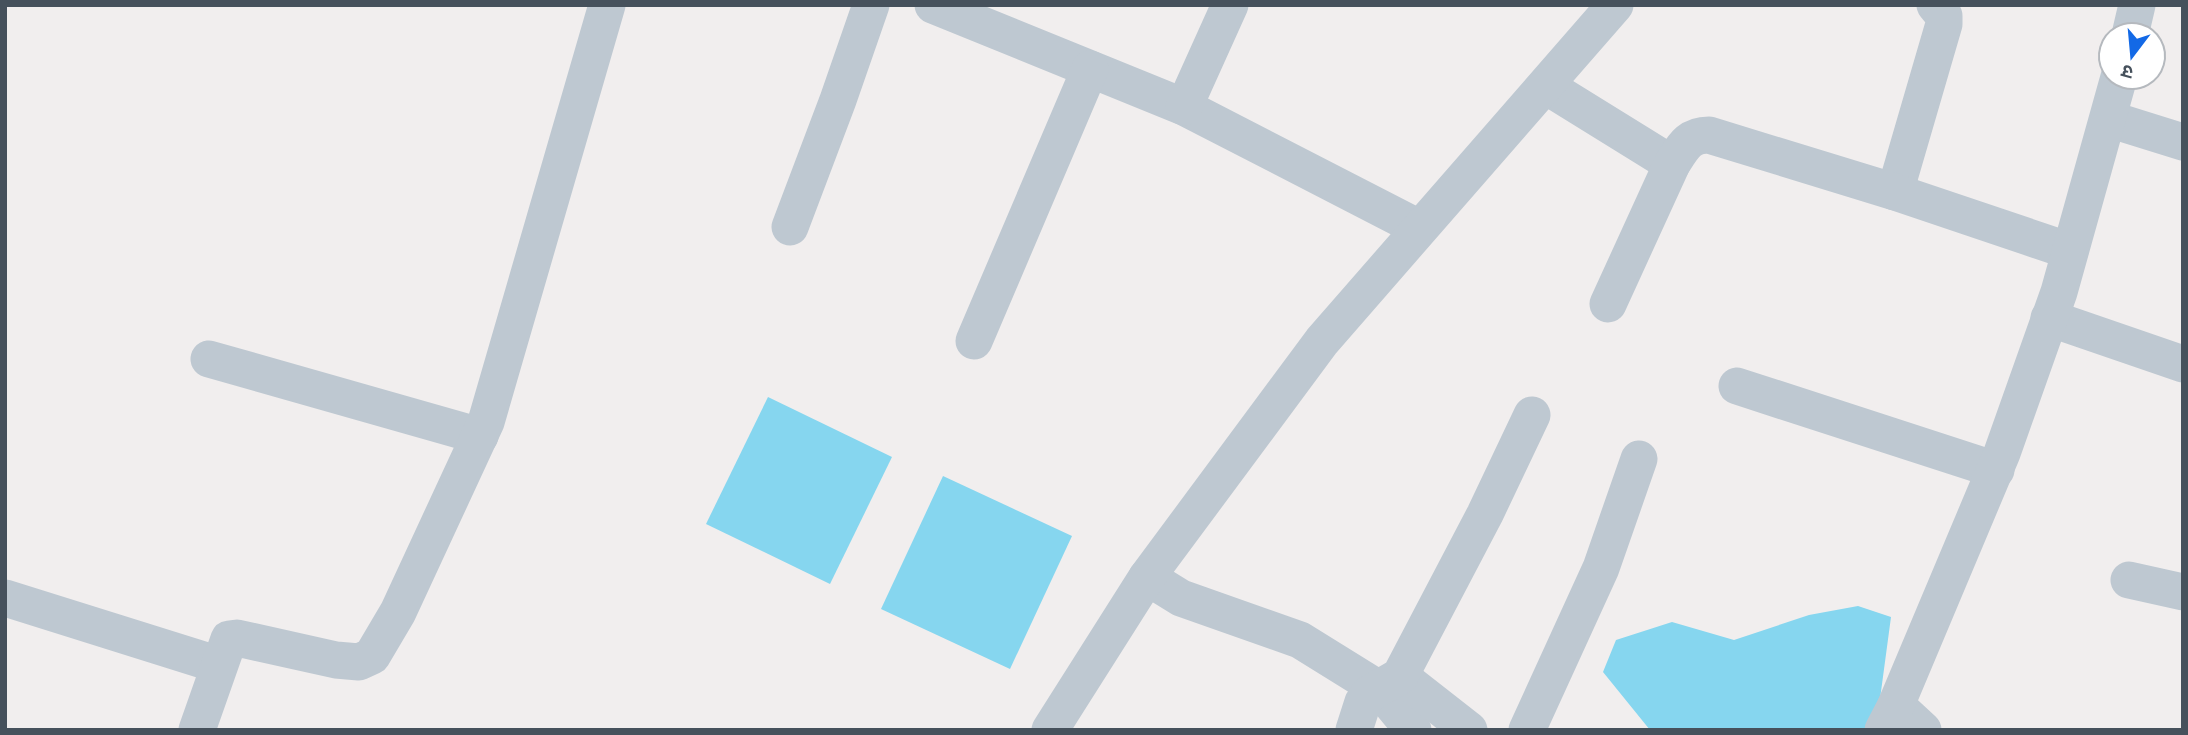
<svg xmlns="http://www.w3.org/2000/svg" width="2188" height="735" viewBox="0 0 2188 735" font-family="Montserrat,'Noto Sans Devanagari',sans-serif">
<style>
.water{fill:#86d6ef}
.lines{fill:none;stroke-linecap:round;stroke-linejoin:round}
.minor{stroke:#bec8d1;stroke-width:37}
</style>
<rect width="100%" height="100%" fill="#f1eeee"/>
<!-- water -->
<g class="water">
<path d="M 768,397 L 892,457 L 830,584 L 706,524 Z"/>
<path d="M 943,476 L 1072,536 L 1010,669 L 881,609 Z"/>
<path d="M 1858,606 L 1891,617 L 1880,699 L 1865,730 L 1650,730 L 1603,672 L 1616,640 L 1672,622 L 1734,640 L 1809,615 Z"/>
</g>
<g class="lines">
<!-- minor -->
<g class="minor">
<path d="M 933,5 L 1184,107 L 1419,228"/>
<path d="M 2130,35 L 2137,5"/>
<path d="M 1546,86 L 1672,164"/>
<path d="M 1184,107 L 1230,5"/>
<path d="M 2109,119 L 2183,142"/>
<path d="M 1895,192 L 1944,24 L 1944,16 L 1935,5"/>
<path d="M 790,227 L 838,100 L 871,5"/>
<path d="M 1608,304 L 1672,164 C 1683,147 1688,135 1709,135 L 1895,192 L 2070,251"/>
<path d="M 2049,318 L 2183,364"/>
<path d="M 974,341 L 1090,69"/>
<path d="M 209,359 L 480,436"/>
<path d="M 1737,386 L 1996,470"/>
<path d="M 1147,577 L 1181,598 L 1300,640 L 1379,689 L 1413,730"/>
<path d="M 2129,580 L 2183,592"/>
<path d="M 5,598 L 219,665"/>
<path d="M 1400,676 L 1469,730"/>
<path d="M 1896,705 L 1923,730"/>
<path d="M 197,730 L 229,639 L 237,638 L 336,660 L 359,662 L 372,656 L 398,612 L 486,422 L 607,5"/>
<path d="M 1050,730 L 1147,577 L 1322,341 L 1615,5"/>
<path d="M 1354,730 L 1363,702 L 1369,694 L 1400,676 L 1485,514 L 1532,415"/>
<path d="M 1527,730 L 1601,568 L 1639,459"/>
<path d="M 1883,730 L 1896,705 L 2002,453 L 2059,292 L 2119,77"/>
</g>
</g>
<!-- border -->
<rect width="2188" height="735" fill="none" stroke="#46515c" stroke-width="14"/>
<!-- north arrow -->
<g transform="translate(2132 56) rotate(196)"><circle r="33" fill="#ffffff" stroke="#b5b9be" stroke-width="2"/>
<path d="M0-5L12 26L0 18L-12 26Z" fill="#1369e6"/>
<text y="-10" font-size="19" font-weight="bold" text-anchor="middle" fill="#46515c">उ</text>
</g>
</svg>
